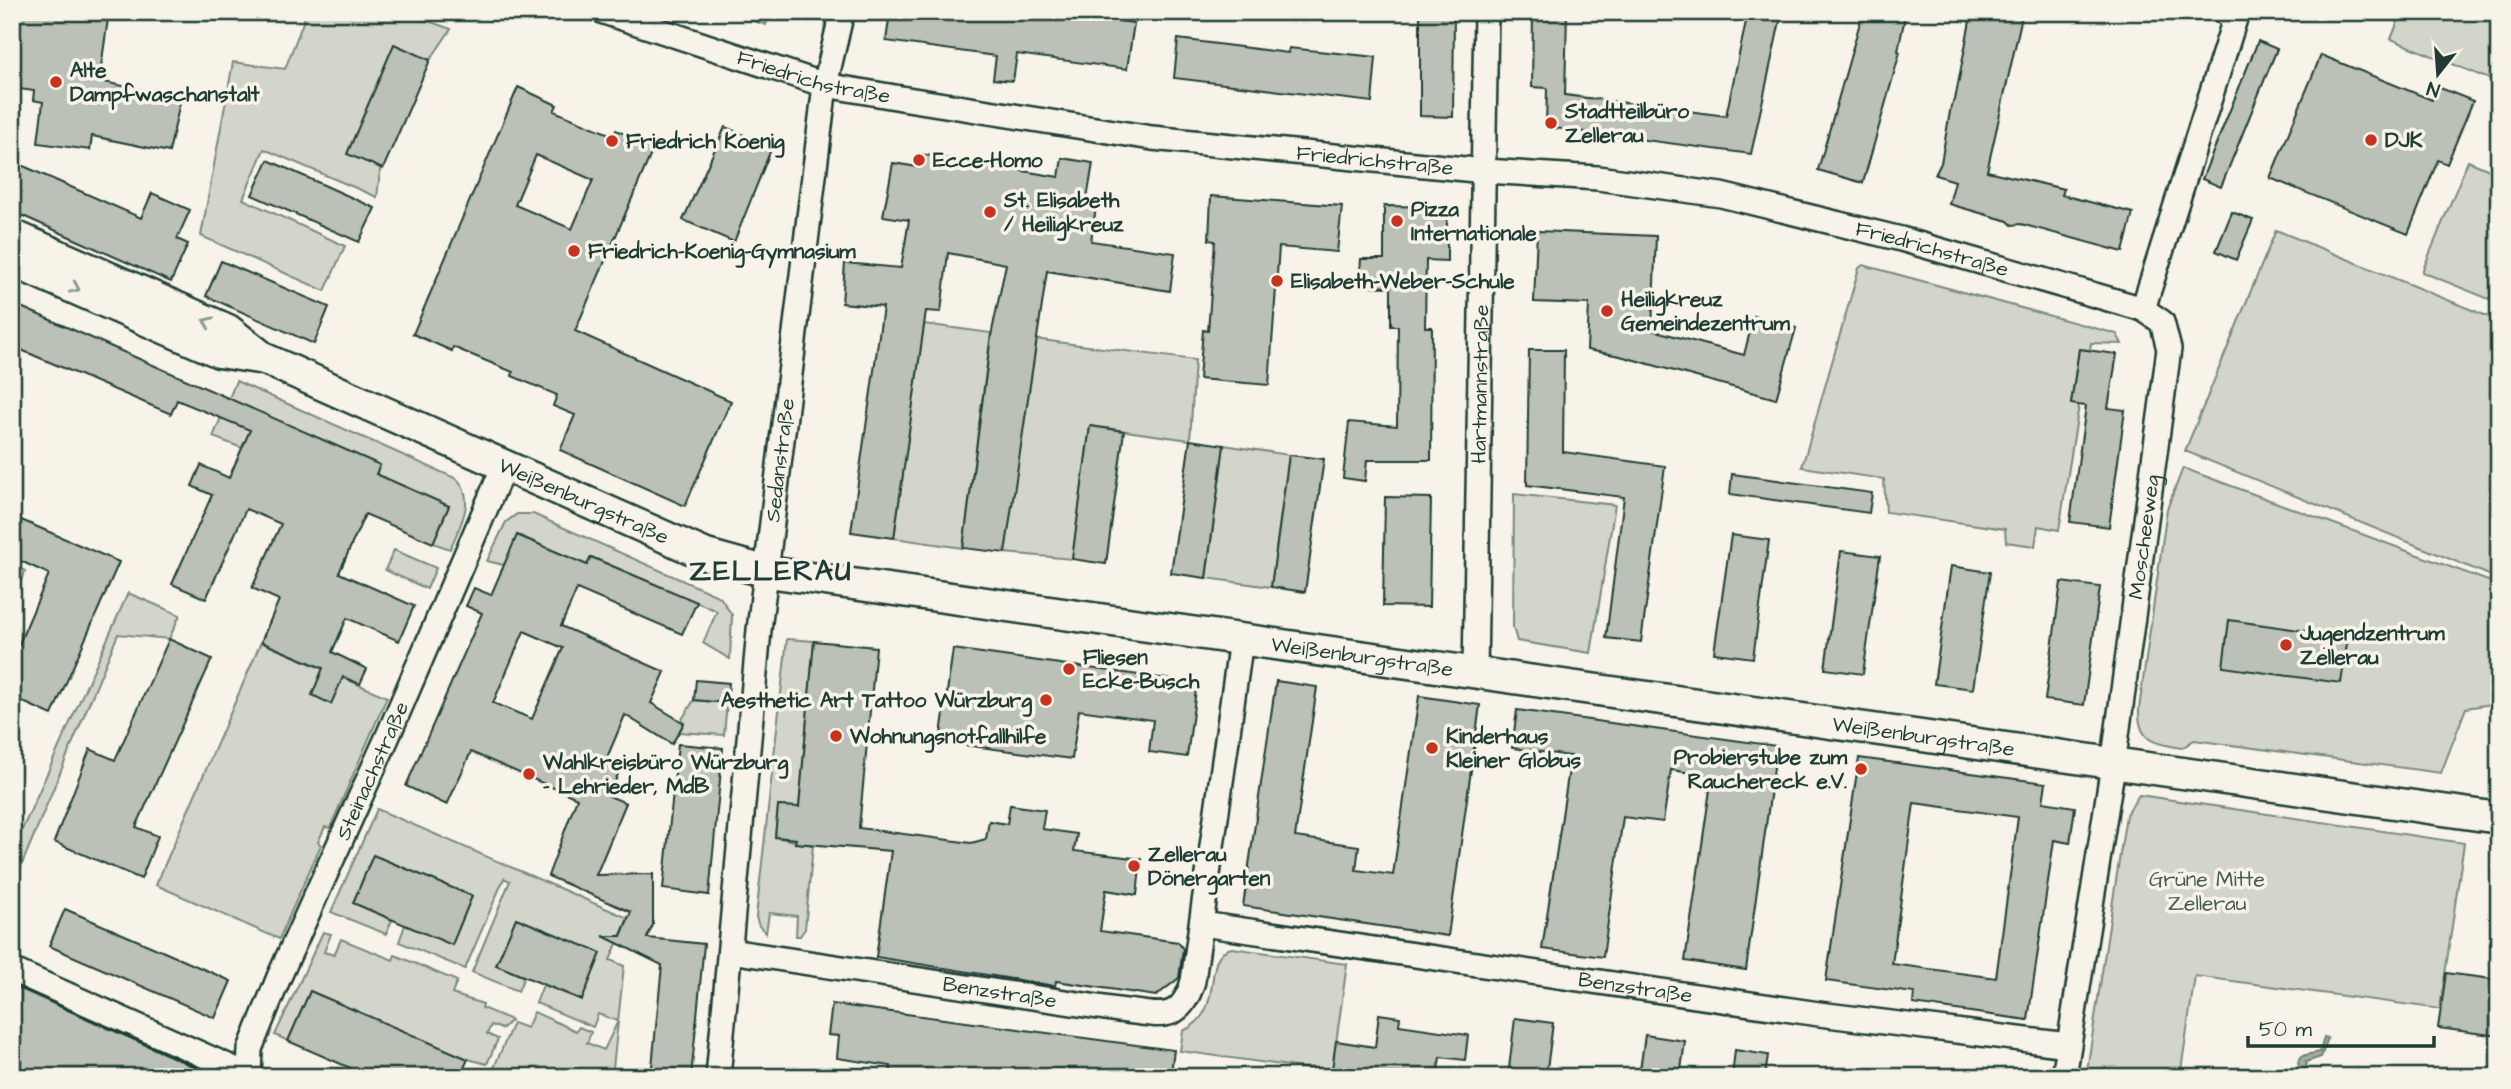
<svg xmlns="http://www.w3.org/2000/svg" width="2511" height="1089" viewBox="0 0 2511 1089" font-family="'Architects Daughter',sans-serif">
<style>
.green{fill:#d3d5ca;stroke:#79897f;stroke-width:2}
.water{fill:#a4ada3;stroke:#6f8077;stroke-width:2}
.building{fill:#bbc1b6;stroke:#1f3d34;stroke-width:2;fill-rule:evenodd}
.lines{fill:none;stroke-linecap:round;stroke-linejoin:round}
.minor-casing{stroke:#1f3d34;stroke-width:28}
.tertiary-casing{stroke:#1f3d34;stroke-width:35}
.minor{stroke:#f7f3e8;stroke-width:23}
.tertiary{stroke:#f7f3e8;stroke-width:30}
.oneway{stroke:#8b988e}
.poi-dot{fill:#c8321e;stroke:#f7f3e8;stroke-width:2.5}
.labels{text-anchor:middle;stroke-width:7;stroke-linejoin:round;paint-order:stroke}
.poi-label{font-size:21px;font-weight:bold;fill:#1f3d34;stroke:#f7f3e8;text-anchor:start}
.street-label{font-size:21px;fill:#1f3d34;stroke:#f7f3e8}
.park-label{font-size:21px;fill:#435b52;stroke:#f7f3e8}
.district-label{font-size:28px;font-weight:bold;letter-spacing:2px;fill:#1f3d34;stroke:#f7f3e8}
</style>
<rect width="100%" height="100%" fill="#f7f3e8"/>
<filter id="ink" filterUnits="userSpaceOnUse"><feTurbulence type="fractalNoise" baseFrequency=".0143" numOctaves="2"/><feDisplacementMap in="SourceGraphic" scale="14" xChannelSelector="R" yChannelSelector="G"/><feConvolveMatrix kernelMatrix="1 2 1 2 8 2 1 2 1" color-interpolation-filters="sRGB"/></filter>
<g filter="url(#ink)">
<!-- green -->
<g class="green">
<path d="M 307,12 L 403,12 L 451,29 L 430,60 L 395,45 L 377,197 L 264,149 L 243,199 L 345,246 L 325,291 L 201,236 L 233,62 L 285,69 Z"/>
<path d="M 726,12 L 769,12 L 766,25 Z"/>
<path d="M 2402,12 L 2499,12 L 2499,83 L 2391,39 Z"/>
<path d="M 2468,161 L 2499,174 L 2499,275 L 2489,299 L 2422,272 Z"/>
<path d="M 2276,230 L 2499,321 L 2499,579 L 2185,451 Z"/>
<path d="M 1863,265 L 2117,334 L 2122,344 L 2091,343 L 2090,350 L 2079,349 L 2071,404 L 2079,405 L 2059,530 L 2038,526 L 2035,546 L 2006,542 L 2005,529 L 1886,512 L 1884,479 L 1802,467 L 1859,268 Z"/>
<path d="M 924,324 L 991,333 L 963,548 L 894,538 Z"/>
<path d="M 1034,339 L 1195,360 L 1190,440 L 1090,426 L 1072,559 L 1005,553 Z"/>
<path d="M 236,381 L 457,479 C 477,500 459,527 450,549 L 433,543 L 449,506 L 376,474 L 380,465 L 259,412 L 242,448 L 213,437 Z"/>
<path d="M 1224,445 L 1289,455 L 1271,587 L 1206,578 Z"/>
<path d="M 2183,468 L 2499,585 L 2499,703 L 2466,708 L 2441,773 L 2194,740 L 2182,748 C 2154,743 2138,742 2139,709 L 2167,509 Z"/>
<path d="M 1514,494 L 1615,505 L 1591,653 L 1517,641 L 1513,627 Z"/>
<path d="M 517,514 L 533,514 L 720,597 L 732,615 L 730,659 L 703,643 L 717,611 L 592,557 L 587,565 L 518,535 L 504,565 L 487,561 L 506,522 Z"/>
<path d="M 394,550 L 436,568 L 427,589 L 385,570 Z"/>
<path d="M 12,565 L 25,571 L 12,601 Z"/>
<path d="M 128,593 L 180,615 L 169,639 L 118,634 L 12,888 L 12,852 Z"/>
<path d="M 787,639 L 814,641 L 799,807 L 778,806 L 775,837 L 813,845 L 805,929 L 800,936 L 796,936 L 797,916 L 769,913 L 766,933 L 759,926 L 756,917 Z"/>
<path d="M 261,642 L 387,697 L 330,828 L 325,827 L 318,842 L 321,845 L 279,939 L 156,885 Z"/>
<path d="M 694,700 L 727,703 L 724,735 L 679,732 L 684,723 L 681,721 Z"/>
<path d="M 2139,795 L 2464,843 L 2440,1009 L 2195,976 L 2180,1077 L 2086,1077 L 2126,815 Z"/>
<path d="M 377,809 L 628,918 L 610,960 L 624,966 L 612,1077 L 601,1073 L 599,1077 L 490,1077 L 513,1023 L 527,1028 L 534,1012 L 576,1031 L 579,1027 L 591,1032 L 587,1043 L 604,1050 L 618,1021 L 598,1014 L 593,1027 L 536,1003 L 543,985 L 582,1000 L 601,953 L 516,918 L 497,965 L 524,977 L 518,991 L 472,972 L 510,881 L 504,878 L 465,969 L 399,942 L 405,925 L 452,944 L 472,896 L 373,855 L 353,903 L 392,920 L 386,934 L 331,912 Z"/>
<path d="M 323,932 L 331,934 L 324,952 L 334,955 L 341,939 L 393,960 L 395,955 L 457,981 L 452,994 L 483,1004 L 482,1008 L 511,1020 L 502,1029 L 491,1025 L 487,1034 L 498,1039 L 487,1064 L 468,1059 L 310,991 L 288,1041 L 275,1035 Z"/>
<path d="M 1232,948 L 1347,964 L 1332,1072 L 1180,1051 L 1183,1031 C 1228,1012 1199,954 1232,948 Z"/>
</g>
<!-- water -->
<path class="water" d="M 2324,1037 L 2328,1038 L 2321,1057 L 2306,1062 L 2307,1077 L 2301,1077 L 2298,1062 L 2302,1056 L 2320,1052 Z"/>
<!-- building -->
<g class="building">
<path d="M 12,12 L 109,12 L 99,81 L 181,98 L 169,152 L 92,136 L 90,150 L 38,143 L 43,102 L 33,100 L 34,91 L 12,88 Z"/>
<path d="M 890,12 L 1054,12 L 1134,23 L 1127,69 L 1017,54 L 1013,81 L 993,79 L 996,56 L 886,41 Z"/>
<path d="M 1420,12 L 1454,12 L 1453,117 L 1420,116 Z"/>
<path d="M 1533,12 L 1567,12 L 1565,95 L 1726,116 L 1748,12 L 1782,12 L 1751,154 L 1546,127 L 1547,88 L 1532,87 Z"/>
<path d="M 1863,12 L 1906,12 L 1898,51 L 1900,52 L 1863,183 L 1818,170 Z"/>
<path d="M 1976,12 L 2023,12 L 1987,171 L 2064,189 L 2062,195 L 2133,213 L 2123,252 L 2021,224 L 2012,225 L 2008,221 L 1949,204 L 1955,181 L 1935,175 L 1941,163 L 1951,106 L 1955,100 L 1970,21 Z"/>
<path d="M 1178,39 L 1288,53 L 1289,48 L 1376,57 L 1372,102 L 1174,78 Z"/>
<path d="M 2258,41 L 2277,49 L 2221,187 L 2202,179 Z"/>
<path d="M 394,44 L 430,60 L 383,169 L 347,154 Z"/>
<path d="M 2321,55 L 2432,100 L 2438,87 L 2473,101 L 2447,164 L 2438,160 L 2408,234 L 2270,178 Z"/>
<path d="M 518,87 L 557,105 L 554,111 L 614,136 L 616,130 L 654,147 L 575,331 L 731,401 L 685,506 L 560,450 L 575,415 L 553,406 L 557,395 L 512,376 L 513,372 L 484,360 L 453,347 L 452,351 L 413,334 ZM 536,155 L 593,180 L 572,229 L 515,205 Z"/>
<path d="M 725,127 L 772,147 L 734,242 L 683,220 Z"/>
<path d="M 920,154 L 1059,177 L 1062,158 L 1093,163 L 1086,205 L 1096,207 L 1091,241 L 1175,253 L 1170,291 L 1047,271 L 1005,553 L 963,548 L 991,336 L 1006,264 L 948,253 L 941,312 L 926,311 L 894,538 L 851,532 L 883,307 L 842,303 L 845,263 L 901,268 L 909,220 L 883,216 L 888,190 L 893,163 L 918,167 Z"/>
<path d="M 268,160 L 375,208 L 359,242 L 252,195 Z"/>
<path d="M 12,161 L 141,218 L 152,193 L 190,210 L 177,239 L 188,244 L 171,282 L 12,211 Z"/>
<path d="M 1211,196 L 1342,206 L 1337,252 L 1279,247 L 1269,385 L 1199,379 L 1203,330 L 1208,331 L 1215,241 L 1209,240 Z"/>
<path d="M 1384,206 L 1447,207 L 1447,261 L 1426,260 L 1425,327 L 1432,327 L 1431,460 L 1367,460 L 1365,481 L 1343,478 L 1349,422 L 1397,426 L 1398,326 L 1391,326 L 1391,287 L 1359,286 L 1361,259 L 1384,259 Z"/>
<path d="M 2232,212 L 2253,220 L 2236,260 L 2216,251 Z"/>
<path d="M 1537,231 L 1656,236 L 1652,330 L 1744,355 L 1754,316 L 1796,328 L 1776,399 L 1620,356 L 1587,350 L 1589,304 L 1534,302 Z"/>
<path d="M 221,261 L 329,307 L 314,344 L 206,296 Z"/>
<path d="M 12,303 L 380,465 L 376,474 L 449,506 L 433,543 L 365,514 L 339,573 L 414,606 L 399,641 L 347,618 L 332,652 L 367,669 L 360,684 L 343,677 L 331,704 L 312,695 L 323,668 L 261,642 L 279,600 L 252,588 L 281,524 L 246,509 L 206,599 L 172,584 L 212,495 L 192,486 L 201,465 L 229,478 L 250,430 L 177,400 L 171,414 L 12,346 Z"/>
<path d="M 2079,349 L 2117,354 L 2108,408 L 2125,410 L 2109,527 L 2070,522 L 2086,406 L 2071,404 Z"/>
<path d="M 1529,350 L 1564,350 L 1563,452 L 1665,466 L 1641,642 L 1606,638 L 1624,497 L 1527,485 Z"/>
<path d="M 1090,426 L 1124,431 L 1106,564 L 1072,559 Z"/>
<path d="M 1190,440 L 1224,445 L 1206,578 L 1171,573 Z"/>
<path d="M 1289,455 L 1324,459 L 1305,592 L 1271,587 Z"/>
<path d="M 1732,474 L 1872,493 L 1869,513 L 1730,494 Z"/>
<path d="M 1385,497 L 1431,498 L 1429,607 L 1383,606 Z"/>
<path d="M 12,516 L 119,562 L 52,715 L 12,697 L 12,660 L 49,574 L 12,557 Z"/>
<path d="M 517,535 L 587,565 L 591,557 L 697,602 L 682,634 L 577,589 L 561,626 L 665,672 L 651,703 L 684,723 L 672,744 L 625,715 L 606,760 L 621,767 L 609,796 L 626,803 L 596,875 L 653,874 L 653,925 L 647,938 L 704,944 L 691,1077 L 651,1077 L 662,965 L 603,936 L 621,936 L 631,912 L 548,876 L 577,798 L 471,752 L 447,805 L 406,786 L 482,613 L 466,606 L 474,588 L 491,595 ZM 524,631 L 563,648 L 532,719 L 493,703 Z"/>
<path d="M 1731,535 L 1769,540 L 1753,658 L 1714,653 Z"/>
<path d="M 1841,551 L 1880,556 L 1863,674 L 1825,669 Z"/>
<path d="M 1951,566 L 1990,572 L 1973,689 L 1934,684 Z"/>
<path d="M 2061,582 L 2100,587 L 2084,705 L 2045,700 Z"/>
<path d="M 2229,620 L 2348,637 L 2341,683 L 2223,667 Z"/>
<path d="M 169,639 L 212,659 L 136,827 L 158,836 L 141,879 L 54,842 L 90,749 L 115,760 Z"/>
<path d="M 814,641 L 876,647 L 859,828 L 971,843 L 986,839 L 989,821 L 1007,824 L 1010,805 L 1045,810 L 1042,829 L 1077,834 L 1074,851 L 1141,859 L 1137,895 L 1106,890 L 1100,931 L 1178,942 L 1183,949 L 1179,978 L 1156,996 L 1056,981 L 1055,986 L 876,957 L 891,851 L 795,843 L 796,839 L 775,837 L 778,806 L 799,807 Z"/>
<path d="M 953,649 L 1197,683 L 1187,757 L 1149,752 L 1153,720 L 1079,710 L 1072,759 L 940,742 Z"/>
<path d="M 696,680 L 729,683 L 727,703 L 694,700 Z"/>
<path d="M 1276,681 L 1317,687 L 1295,837 L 1359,846 L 1356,870 L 1393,875 L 1419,696 L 1480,705 L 1448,936 L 1243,906 Z"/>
<path d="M 1517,710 L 1777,746 L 1746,970 L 1685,961 L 1712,776 L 1671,770 L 1663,822 L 1623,817 L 1603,957 L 1542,949 L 1571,756 L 1512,748 Z"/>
<path d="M 678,744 L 723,748 L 709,895 L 663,889 Z"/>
<path d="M 1859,758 L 2046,783 L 2043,802 L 2075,807 L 2070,843 L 2054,840 L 2028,1020 L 1913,1004 L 1914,993 L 1826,981 ZM 1914,803 L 2018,817 L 1996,978 L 1892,964 Z"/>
<path d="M 373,855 L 472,896 L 452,945 L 353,903 Z"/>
<path d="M 65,909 L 231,981 L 215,1018 L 49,946 Z"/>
<path d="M 516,918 L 601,953 L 582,1000 L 496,965 Z"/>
<path d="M 2446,973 L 2499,980 L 2499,1036 L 2438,1028 Z"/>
<path d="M 12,985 L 217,1077 L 12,1077 Z"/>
<path d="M 310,991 L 468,1059 L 460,1077 L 371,1077 L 288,1041 Z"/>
<path d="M 832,1004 L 1174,1050 L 1171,1072 L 1155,1069 L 1154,1077 L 890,1077 L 891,1066 L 837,1058 L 839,1036 L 828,1035 Z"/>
<path d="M 1379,1014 L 1400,1017 L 1399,1025 L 1468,1035 L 1465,1060 L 1440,1057 L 1437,1077 L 1331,1077 L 1336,1041 L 1375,1047 Z"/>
<path d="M 1515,1018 L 1553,1023 L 1546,1077 L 1508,1077 Z"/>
<path d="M 1645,1035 L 1685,1041 L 1680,1077 L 1639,1077 Z"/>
<path d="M 1735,1050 L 1768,1055 L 1765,1077 L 1732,1077 Z"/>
</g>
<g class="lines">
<defs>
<g id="minor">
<path id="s1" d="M 604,12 L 825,85 L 901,98 L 1152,138 L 1485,171 L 1598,178 L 1721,195 L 1901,239 L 2143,309"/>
<path id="s2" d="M 1475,673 L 1486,12"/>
<path id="s3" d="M 1202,924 L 1819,1014 L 2068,1045"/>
<path id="s4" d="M 730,951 L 1118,1010 C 1157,1014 1180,1026 1193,981 L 1241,640"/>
<path d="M 12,970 L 248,1075"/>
<path id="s5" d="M 249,1077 L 250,1049 L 279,977 L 387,738 L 504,466"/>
<path id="s6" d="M 718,1077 L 759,630 L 825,85 L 842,12"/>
<path id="s7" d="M 2064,1077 L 2113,765 L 2169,349 L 2162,322 L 2143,309 L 2235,19 L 2224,12"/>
</g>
<g id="tertiary">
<path id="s8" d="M 12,235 L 228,330 L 265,359 L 386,413 L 706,555 L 768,572 L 2499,818"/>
<path d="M 12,261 L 219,352 L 265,359"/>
</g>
</defs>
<!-- minor casing -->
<use href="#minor" class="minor-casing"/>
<!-- tertiary casing -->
<use href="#tertiary" class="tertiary-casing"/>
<!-- minor -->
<use href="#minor" class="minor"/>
<!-- tertiary -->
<use href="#tertiary" class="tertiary"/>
</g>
<!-- one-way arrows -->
<defs><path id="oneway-chevron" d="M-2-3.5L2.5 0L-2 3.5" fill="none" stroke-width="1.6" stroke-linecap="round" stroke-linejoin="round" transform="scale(1.75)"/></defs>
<g class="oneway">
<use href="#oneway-chevron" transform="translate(75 288) rotate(24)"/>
<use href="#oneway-chevron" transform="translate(208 322) rotate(-156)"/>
</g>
</g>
<!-- markers -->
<g class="poi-dot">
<circle cx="56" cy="82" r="7"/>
<circle cx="1551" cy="123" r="7"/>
<circle cx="2371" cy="140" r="7"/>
<circle cx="612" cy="141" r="7"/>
<circle cx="919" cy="160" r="7"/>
<circle cx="990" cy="212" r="7"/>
<circle cx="1397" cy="221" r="7"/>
<circle cx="574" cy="251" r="7"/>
<circle cx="1277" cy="281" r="7"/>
<circle cx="1607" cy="311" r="7"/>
<circle cx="2286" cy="645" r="7"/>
<circle cx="1069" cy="669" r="7"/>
<circle cx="1046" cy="700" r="7"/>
<circle cx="836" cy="736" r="7"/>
<circle cx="1432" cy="748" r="7"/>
<circle cx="1861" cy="769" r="7"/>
<circle cx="529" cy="774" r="7"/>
<circle cx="1134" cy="866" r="7"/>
</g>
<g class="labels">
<!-- poi labels -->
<g class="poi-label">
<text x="70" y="77">Alte<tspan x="70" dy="24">Dampfwaschanstalt</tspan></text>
<text x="1565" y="118">Stadtteilbüro<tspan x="1565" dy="24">Zellerau</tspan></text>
<text x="2385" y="147">DJK</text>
<text x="626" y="148">Friedrich Koenig</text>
<text x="933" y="167">Ecce-Homo</text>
<text x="1004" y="207">St. Elisabeth<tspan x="1004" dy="24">/ Heiligkreuz</tspan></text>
<text x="1411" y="216">Pizza<tspan x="1411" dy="24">Internationale</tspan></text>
<text x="588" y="258">Friedrich-Koenig-Gymnasium</text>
<text x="1291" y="288">Elisabeth-Weber-Schule</text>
<text x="1621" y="306">Heiligkreuz<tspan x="1621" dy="24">Gemeindezentrum</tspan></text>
<text x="2300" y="640">Jugendzentrum<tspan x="2300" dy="24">Zellerau</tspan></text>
<text x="1083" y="664">Fliesen<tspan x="1083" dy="24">Ecke-Busch</tspan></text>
<text x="1032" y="707" text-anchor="end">Aesthetic Art Tattoo Würzburg</text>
<text x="850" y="743">Wohnungsnotfallhilfe</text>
<text x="1446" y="743">Kinderhaus<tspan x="1446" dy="24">Kleiner Globus</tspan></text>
<text x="1847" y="764" text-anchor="end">Probierstube zum<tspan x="1847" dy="24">Rauchereck e.V.</tspan></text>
<text x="543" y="769">Wahlkreisbüro Würzburg<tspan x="543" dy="24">- Lehrieder, MdB</tspan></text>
<text x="1148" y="861">Zellerau<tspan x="1148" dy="24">Dönergarten</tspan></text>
</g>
<!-- street labels -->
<g class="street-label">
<text dy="7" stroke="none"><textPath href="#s1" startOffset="220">Friedrichstraße</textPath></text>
<text dy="7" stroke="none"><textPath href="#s1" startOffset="788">Friedrichstraße</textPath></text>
<text dy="7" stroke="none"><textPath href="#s1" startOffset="1354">Friedrichstraße</textPath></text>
<text dy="7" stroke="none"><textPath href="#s2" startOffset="289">Hartmannstraße</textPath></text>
<text dy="7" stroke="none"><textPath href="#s6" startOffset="620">Sedanstraße</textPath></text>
<text dy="7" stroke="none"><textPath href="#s8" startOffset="632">Weißenburgstraße</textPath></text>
<text dy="7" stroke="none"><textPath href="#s7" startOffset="546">Moscheeweg</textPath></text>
<text dy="7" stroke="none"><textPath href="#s8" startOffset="1430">Weißenburgstraße</textPath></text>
<text dy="7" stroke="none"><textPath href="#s8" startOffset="1997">Weißenburgstraße</textPath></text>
<text dy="7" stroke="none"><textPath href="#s5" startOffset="332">Steinachstraße</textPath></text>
<text dy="7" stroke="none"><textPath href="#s3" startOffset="438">Benzstraße</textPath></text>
<text dy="7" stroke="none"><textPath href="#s4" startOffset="273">Benzstraße</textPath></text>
</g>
<!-- park labels -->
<g class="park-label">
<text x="2207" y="886">Grüne Mitte<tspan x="2207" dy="24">Zellerau</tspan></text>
</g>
<!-- district labels -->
<g class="district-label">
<text x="771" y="580">ZELLERAU</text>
</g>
</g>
<!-- margin -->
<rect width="2511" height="1089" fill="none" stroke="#f7f3e8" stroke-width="42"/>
<rect x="21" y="21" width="2469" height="1047" fill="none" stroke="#1f3d34" stroke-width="2.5" filter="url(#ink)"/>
<!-- north arrow -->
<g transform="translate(2438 74) rotate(197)" stroke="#f7f3e8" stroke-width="5" paint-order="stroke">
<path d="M0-5L12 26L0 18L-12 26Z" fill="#1f3d34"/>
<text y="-10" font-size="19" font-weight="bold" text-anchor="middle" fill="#1f3d34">N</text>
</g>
<!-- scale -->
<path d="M2248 1036v10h186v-10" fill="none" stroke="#1f3d34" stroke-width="3.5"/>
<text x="2259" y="1036" font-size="21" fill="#1f3d34" stroke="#f7f3e8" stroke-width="5" paint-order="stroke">50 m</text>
</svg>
